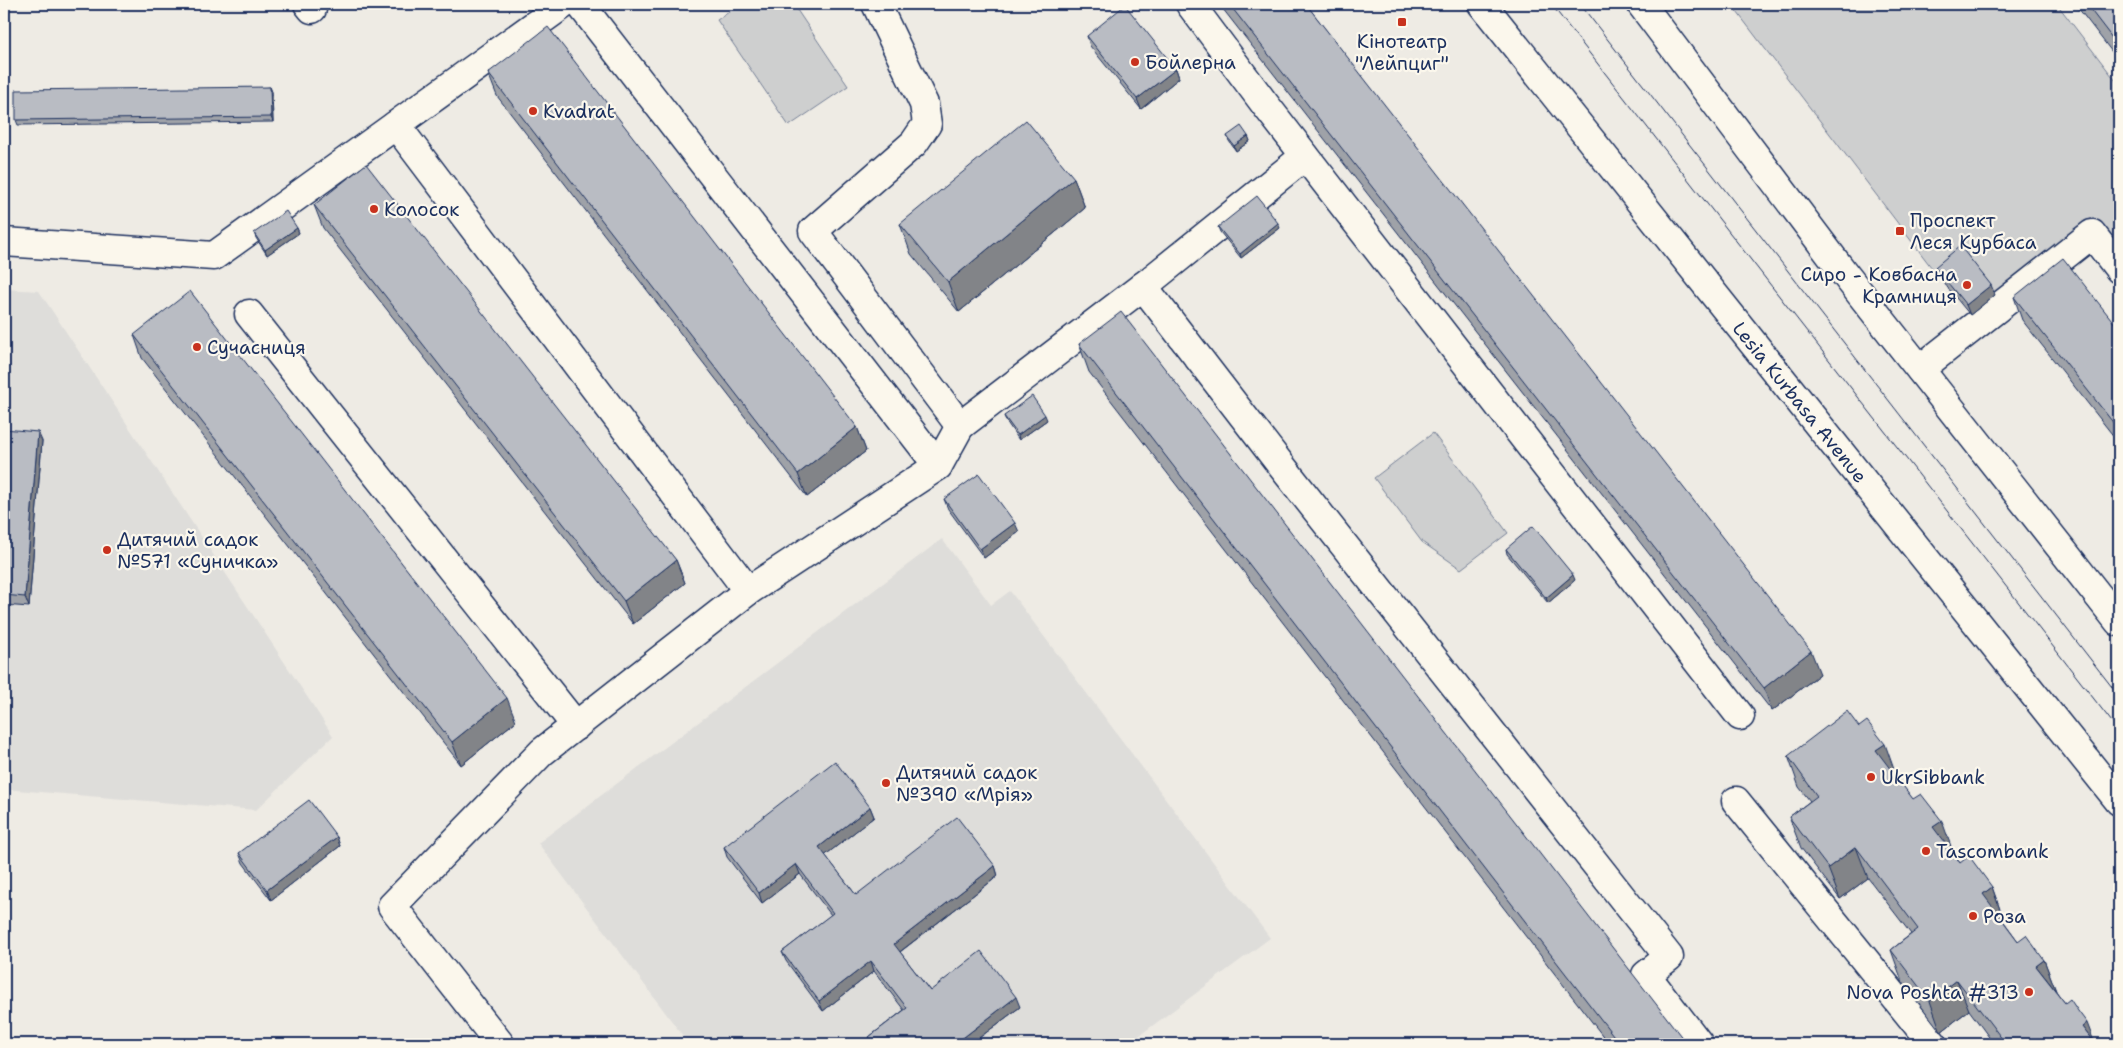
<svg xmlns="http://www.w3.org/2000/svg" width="2123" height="1048" viewBox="0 0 2123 1048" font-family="'Shantell Sans',sans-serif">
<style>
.built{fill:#deddda}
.green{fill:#cecfcf;stroke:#747f96}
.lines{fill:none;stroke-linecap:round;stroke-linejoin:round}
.minor-casing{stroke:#1b2f5e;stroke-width:31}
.major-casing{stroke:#1b2f5e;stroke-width:31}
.minor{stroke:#fbf7ec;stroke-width:28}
.major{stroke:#fbf7ec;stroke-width:28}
.tram{stroke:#1b2f5e;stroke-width:1}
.wall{fill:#9fa2a8;stroke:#1b2f5e}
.shaded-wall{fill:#828488;stroke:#1b2f5e}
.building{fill:#b9bcc3;stroke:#1b2f5e}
.poi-dot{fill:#c8321e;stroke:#fbf7ec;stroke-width:2}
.labels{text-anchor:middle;stroke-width:4.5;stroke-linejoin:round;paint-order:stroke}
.poi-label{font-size:19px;fill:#1b2f5e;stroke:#fbf7ec;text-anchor:start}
.street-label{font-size:19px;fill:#1b2f5e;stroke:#fbf7ec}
</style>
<rect width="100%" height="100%" fill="#eeebe4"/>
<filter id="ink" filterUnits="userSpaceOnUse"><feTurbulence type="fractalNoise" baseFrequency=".02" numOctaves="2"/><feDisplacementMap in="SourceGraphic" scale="10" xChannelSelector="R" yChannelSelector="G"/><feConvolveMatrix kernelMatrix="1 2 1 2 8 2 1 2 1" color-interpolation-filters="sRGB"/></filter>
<g filter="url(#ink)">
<!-- built -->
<g class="built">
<path d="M 4,289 L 39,291 L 333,736 L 256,810 L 4,789 Z"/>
<path d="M 942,539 L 991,605 L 1010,591 L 1270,938 L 1128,1044 L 689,1044 L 538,843 Z"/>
</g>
<!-- green -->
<g class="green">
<path d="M 741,4 L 793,4 L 848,86 L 789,126 L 717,20 Z"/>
<path d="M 1731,4 L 2057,4 L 2119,85 L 2119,250 L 2093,217 L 1995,295 L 1938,276 Z"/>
<path d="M 1433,433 L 1508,533 L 1461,569 L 1422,542 L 1374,478 Z"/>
</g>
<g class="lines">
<defs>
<g id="minor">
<path d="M 308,4 L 312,9"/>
<path d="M 580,4 L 938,466"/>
<path d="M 876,4 L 924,104 L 927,124 L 914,143 L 813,231 L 960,426"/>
<path d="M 1190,4 L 1264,103 L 1740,716"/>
<path d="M 396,125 L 748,591"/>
<path d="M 4,242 L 214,256 L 564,4"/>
<path d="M 1143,286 L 1284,469 L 1669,957 L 1646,975 L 1699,1044"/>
<path d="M 249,314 L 576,726"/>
<path d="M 1920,369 L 2092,234 L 2119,269"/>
<path d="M 1736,801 L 1933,1044"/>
<path d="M 500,1044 L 392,906 L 542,752 L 748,591 L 938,466 L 960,426 L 1151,280 L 1305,156"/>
</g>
<g id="major">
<path d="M 1482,4 L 2119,801"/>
<path d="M 1641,4 L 1844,273 L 2119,622"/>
</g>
</defs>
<!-- minor casing -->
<use href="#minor" class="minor-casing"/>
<!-- major casing -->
<use href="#major" class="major-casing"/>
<!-- minor -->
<use href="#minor" class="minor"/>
<!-- major -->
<use href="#major" class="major"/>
<!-- tram -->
<g class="tram">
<path d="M 1551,4 L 2119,731"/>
<path d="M 1580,4 L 2119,696"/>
</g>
</g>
<!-- wall -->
<g class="wall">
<path d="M 1219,4 L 1306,4 L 1820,674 L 1772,711 Z"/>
<path d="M 2075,4 L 2119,4 L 2119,61 Z"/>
<path d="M 1087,36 L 1176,69 L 1179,78 L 1141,109 L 1090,46 Z"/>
<path d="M 488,73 L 857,427 L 866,451 L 807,497 L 497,96 Z"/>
<path d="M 270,87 L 272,92 L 273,122 L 18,125 L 16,120 Z"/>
<path d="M 1227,136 L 1248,136 L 1250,141 L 1236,151 L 1229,141 Z"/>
<path d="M 1074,178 L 1085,208 L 959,312 L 911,254 L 900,224 Z"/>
<path d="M 314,205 L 676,560 L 685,583 L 633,624 L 323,228 Z"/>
<path d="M 1218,227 L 1280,228 L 1241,258 L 1220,232 Z"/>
<path d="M 297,228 L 299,233 L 267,255 L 256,238 L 254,233 Z"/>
<path d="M 1935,267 L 1995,295 L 1970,315 L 1938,276 Z"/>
<path d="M 2014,297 L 2119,329 L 2119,443 L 2022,320 Z"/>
<path d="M 134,335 L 516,721 L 461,765 L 142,358 Z"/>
<path d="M 1079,344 L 1687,1044 L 1609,1044 L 1089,372 Z"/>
<path d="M 1004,416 L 1047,420 L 1019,440 L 1006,421 Z"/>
<path d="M 4,429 L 42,441 L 29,607 L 4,605 Z"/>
<path d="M 944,499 L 1019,532 L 984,558 L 948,509 Z"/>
<path d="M 1506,549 L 1575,580 L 1548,603 L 1507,554 Z"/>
<path d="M 1788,756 L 1896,775 L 1895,776 L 1953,852 L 1952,852 L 1960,863 L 1992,887 L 2003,918 L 2002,919 L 2018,941 L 2044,960 L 2056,991 L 2095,1044 L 1994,1044 L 1969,1010 L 1941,1032 L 1902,981 L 1891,950 L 1911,934 L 1868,878 L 1840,899 L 1801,848 L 1789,817 L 1810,801 L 1799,787 Z"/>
<path d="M 870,807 L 874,817 L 825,855 L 856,895 L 995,866 L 998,876 L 900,952 L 930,991 L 1020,1007 L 971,1044 L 872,1044 L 869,1037 L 904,1010 L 874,971 L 823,1011 L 786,961 L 782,952 L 831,915 L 800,874 L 762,903 L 727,857 L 724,847 Z"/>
<path d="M 337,837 L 340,846 L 271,900 L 243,863 L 239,853 Z"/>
</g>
<!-- shaded-wall -->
<g class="shaded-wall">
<path d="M 1176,69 L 1179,78 L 1141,109 L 1137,99 Z"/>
<path d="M 270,87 L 272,92 L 273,122 L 271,117 Z"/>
<path d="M 1248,136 L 1250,141 L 1236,151 L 1234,146 Z"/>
<path d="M 1074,178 L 1085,208 L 959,312 L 948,282 Z"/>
<path d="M 1278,223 L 1280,228 L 1241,258 L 1240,254 Z"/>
<path d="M 297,228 L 299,233 L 267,255 L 265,250 Z"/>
<path d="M 1991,285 L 1995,295 L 1970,315 L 1966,305 Z"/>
<path d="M 1045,415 L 1047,420 L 1019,440 L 1018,435 Z"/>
<path d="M 857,427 L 866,451 L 807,497 L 798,474 Z"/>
<path d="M 38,432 L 42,441 L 29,607 L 25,597 Z"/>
<path d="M 1015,523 L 1019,532 L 984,558 L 980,549 Z"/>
<path d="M 676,560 L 685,583 L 633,624 L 624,601 Z"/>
<path d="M 1573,575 L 1575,580 L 1548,603 L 1546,598 Z"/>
<path d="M 1811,651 L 1820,674 L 1772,711 L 1764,688 Z"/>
<path d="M 507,698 L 516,721 L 461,765 L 452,742 Z"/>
<path d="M 1885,744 L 1896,775 L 1887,781 L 1876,750 Z"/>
<path d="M 870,807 L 874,817 L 823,857 L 819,847 Z"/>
<path d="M 1942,821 L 1953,852 L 1944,858 L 1933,827 Z"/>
<path d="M 337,837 L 340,846 L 271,900 L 267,890 Z"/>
<path d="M 1856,847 L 1868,878 L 1840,899 L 1828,868 Z"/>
<path d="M 796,864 L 800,874 L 762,903 L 759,893 Z"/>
<path d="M 995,866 L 998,876 L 897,954 L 894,944 Z"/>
<path d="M 1992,887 L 2003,918 L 1994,925 L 1983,894 Z"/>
<path d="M 2044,960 L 2056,991 L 2036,966 Z"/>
<path d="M 871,961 L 874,971 L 823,1011 L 819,1001 Z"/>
<path d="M 1957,980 L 1969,1010 L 1941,1032 L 1930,1001 Z"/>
<path d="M 1016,997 L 1020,1007 L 971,1044 L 955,1044 Z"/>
<path d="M 2087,1023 L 2095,1044 L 2082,1027 Z"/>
</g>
<!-- building -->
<g class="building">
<path d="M 1229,4 L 1306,4 L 1811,651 L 1764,688 Z"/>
<path d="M 2086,4 L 2119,4 L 2119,47 Z"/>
<path d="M 1125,5 L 1176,69 L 1137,99 L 1087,36 Z"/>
<path d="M 548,27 L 857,427 L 798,474 L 488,73 Z"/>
<path d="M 270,87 L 271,117 L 16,120 L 16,90 Z"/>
<path d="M 1026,120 L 1074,178 L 948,282 L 900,224 Z"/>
<path d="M 1241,126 L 1248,136 L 1234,146 L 1227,136 Z"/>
<path d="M 366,164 L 676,560 L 624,601 L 314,205 Z"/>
<path d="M 1257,196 L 1278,223 L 1240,254 L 1218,227 Z"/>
<path d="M 286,211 L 297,228 L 265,250 L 254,233 Z"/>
<path d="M 1960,246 L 1991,285 L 1966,305 L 1935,267 Z"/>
<path d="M 2063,258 L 2119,329 L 2119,430 L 2014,297 Z"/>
<path d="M 190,291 L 507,698 L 452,742 L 134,335 Z"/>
<path d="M 1121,312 L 1687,1044 L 1620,1044 L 1079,344 Z"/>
<path d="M 1032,396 L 1045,415 L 1018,435 L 1004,416 Z"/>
<path d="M 4,429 L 38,432 L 25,597 L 4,595 Z"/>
<path d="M 979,474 L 1015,523 L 980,549 L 944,499 Z"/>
<path d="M 1533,526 L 1573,575 L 1546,598 L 1506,549 Z"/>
<path d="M 1847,711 L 1859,727 L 1867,721 L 1885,744 L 1876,750 L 1913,799 L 1921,794 L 1942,821 L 1933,827 L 1960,863 L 1969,856 L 1992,887 L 1983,894 L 2018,941 L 2026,935 L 2044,960 L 2036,966 L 2065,1003 L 2070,999 L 2078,1011 L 2087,1023 L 2082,1027 L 2095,1044 L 2006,1044 L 1957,980 L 1930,1001 L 1891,950 L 1918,929 L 1856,847 L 1828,868 L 1789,817 L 1817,796 L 1788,756 Z"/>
<path d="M 835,761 L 870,807 L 819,847 L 856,895 L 957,817 L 995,866 L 894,944 L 930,991 L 981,951 L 1016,997 L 955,1044 L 875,1044 L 869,1037 L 907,1008 L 871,961 L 819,1001 L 782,952 L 833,913 L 796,864 L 759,893 L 724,847 Z"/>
<path d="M 309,800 L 337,837 L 267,890 L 239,853 Z"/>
</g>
</g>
<!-- markers -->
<g class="poi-dot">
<rect x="1397" y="17" width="10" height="10" rx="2.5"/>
<circle cx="1135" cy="62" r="5"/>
<circle cx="533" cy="111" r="5"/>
<circle cx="374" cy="209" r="5"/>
<rect x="1895" y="226" width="10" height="10" rx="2.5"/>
<circle cx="1967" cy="285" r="5"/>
<circle cx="197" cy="347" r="5"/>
<circle cx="107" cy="550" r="5"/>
<circle cx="1871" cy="777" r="5"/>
<circle cx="886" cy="783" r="5"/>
<circle cx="1926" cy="851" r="5"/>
<circle cx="1973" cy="916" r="5"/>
<circle cx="2029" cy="992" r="5"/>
</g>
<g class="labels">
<!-- poi labels -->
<g class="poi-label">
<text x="1402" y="48" text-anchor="middle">Кінотеатр<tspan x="1402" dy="22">"Лейпциг"</tspan></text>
<text x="1145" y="69">Бойлерна</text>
<text x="543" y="118">Kvadrat</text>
<text x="384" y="216">Колосок</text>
<text x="1910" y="227">Проспект<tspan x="1910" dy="22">Леся Курбаса</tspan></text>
<text x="1957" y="281" text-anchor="end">Сиро - Ковбасна<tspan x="1957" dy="22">Крамниця</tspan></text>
<text x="207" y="354">Сучасниця</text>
<text x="117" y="546">Дитячий садок<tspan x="117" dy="22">№571 «Суничка»</tspan></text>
<text x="896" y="779">Дитячий садок<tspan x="896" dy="22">№390 «Мрія»</tspan></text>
<text x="1881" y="784">UkrSibbank</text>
<text x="1936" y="858">Tascombank</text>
<text x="1983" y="923">Роза</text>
<text x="2019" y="999" text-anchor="end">Nova Poshta #313</text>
</g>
<!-- street labels -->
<g class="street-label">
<text transform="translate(1800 402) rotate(51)" y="7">Lesia Kurbasa Avenue</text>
</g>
</g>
<!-- margin -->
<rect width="2123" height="1048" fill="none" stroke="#fbf7ec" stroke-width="20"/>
<rect x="10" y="10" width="2103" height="1028" fill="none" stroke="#1b2f5e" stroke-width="2" filter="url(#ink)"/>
</svg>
